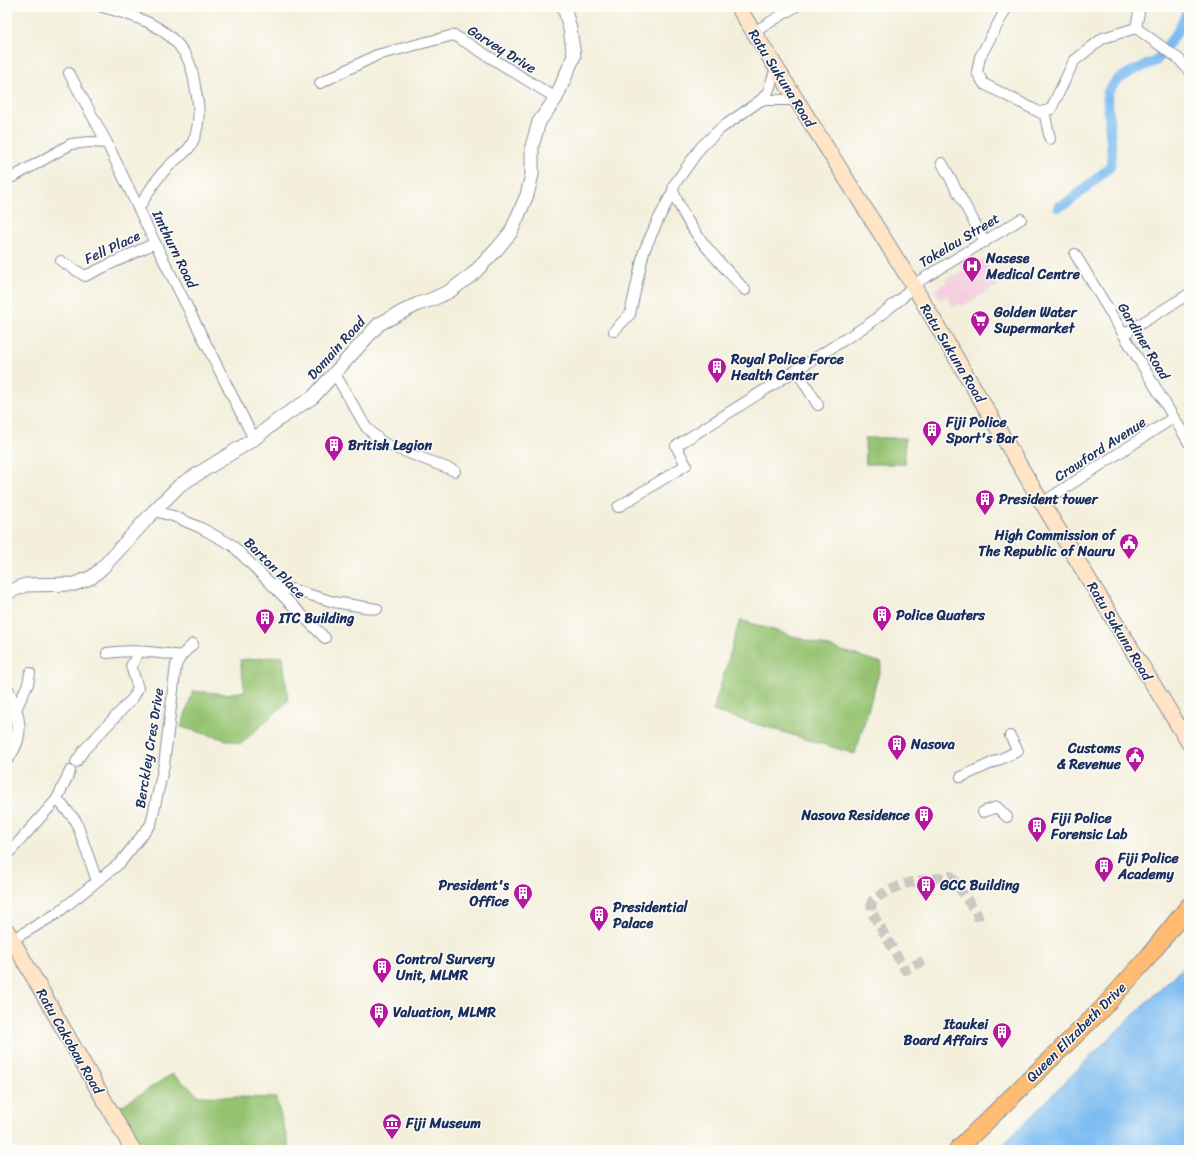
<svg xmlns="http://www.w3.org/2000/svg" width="1196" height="1157" viewBox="0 0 1196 1157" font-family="Sriracha,sans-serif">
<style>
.built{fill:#f3cfdf}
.green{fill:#94c270;stroke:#587867}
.water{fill:#7dbcf1;stroke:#4c76a8}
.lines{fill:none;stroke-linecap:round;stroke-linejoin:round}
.canal{stroke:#7dbcf1;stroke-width:10}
.minor-tunnel{stroke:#c8c9c2;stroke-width:10;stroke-dasharray:10 5;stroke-linecap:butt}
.minor-casing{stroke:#878f9c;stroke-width:12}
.tertiary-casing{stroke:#878f9c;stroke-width:15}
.secondary-casing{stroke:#878f9c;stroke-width:17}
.primary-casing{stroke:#878f9c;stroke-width:19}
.minor{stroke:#fff;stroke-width:10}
.tertiary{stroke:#fff;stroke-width:13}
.secondary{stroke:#ffe4c6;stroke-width:15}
.primary{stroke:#febb71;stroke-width:17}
.labels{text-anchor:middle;stroke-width:3;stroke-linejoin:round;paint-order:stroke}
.street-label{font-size:14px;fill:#1b2f5e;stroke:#fdfcf7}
.poi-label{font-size:14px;font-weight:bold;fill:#1b2f5e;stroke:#fdfcf7;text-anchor:start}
</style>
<rect width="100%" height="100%" fill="#fdfcf7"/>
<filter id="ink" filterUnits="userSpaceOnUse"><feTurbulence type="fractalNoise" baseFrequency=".025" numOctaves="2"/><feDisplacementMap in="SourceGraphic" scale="8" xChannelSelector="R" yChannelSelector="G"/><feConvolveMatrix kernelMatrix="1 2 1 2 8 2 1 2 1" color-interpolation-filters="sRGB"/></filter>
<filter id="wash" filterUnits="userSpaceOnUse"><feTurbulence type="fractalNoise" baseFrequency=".012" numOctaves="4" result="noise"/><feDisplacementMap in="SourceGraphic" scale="16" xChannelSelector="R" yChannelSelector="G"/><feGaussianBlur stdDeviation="0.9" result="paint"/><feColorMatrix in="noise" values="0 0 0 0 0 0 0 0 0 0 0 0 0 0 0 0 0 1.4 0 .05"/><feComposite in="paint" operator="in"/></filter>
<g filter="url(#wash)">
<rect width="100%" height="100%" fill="#f3efdb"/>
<!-- built -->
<path class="built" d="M 984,259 L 999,285 L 961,307 L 959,304 L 953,307 L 947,296 L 940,300 L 934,290 L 947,282 L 945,279 L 953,275 L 954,277 Z"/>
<!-- green -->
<g class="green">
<path d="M 865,438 L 905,438 L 905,464 L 866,464 Z"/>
<path d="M 740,620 L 882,663 L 855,754 L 713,711 Z"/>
<path d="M 283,656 L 288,701 L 241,744 L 181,727 L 193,691 L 227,694 L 245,691 L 240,660 Z"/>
<path d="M 172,1074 L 200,1096 L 276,1098 L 290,1150 L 139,1150 L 115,1110 Z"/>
</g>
<!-- water -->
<path class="water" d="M 1189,962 L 1189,1150 L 998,1150 L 1094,1053 Z"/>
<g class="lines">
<!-- canal -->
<path class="canal" d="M 1058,207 L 1069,202 L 1110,167 L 1112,155 L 1107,93 L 1116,81 L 1132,71 L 1156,61 L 1178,31 L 1189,7"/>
</g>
</g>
<g filter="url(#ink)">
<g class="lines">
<!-- minor-tunnel -->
<path class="minor-tunnel" d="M 923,961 L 905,970 L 871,911 L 872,901 C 900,881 917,881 951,876 L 977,914 L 979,920"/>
<defs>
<g id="minor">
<path d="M 102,7 C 133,15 167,25 185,54 C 192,65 194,79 196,92 C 200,108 200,130 191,145 C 186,154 176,158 169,166 C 156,178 148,193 139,208"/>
<path d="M 1007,7 L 980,57 L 977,72 L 984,84 L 1041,113 L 1051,109 L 1074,61 L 1103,38 L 1136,28 L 1179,59 L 1189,71"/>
<path d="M 1136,28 L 1140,7"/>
<path d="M 754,32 L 795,7"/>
<path d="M 69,73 L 107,143 L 155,243 L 254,439"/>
<path d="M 320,83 L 377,55 L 454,35 L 556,98"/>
<path d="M 761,100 L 796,100"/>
<path d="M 1044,111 L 1050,139"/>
<path d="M 942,163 L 985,242"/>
<path d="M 13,177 L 71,144 L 90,142 L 107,143"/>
<path d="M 673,191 C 690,234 715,257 745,290"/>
<path d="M 1075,254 L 1189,443"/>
<path d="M 61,261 L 85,276 L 155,243"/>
<path d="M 614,331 L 630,314 L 644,251 L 658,220 L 673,191 L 674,185 L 701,147 L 720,129 L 761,100 L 768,92 L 776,68"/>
<path d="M 1124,334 L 1189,294"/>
<path d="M 797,371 L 818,405"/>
<path d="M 335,374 L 366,427 L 383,443 L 455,471"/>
<path d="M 1042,503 L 1173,418"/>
<path d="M 618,507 L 686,465 L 676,446 L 869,324 L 902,298 L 913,285 L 1021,219"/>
<path d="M 154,511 L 173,516 L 201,528 L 232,545 L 325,638"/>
<path d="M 270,583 L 334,602 L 377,609"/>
<path d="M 107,653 C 132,649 157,652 181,656"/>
<path d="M 16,709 L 28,684 L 30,673"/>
<path d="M 76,762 L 84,750 L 133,698 L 138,688 L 131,666 L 139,652"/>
<path d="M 961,777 L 1018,751 L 1010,736"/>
<path d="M 57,799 L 76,821 L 97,881"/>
<path d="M 983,812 L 997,807 L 1007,817"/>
<path d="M 7,855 L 57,799 L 70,771"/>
<path d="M 12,940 L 56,914 L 120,863 L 151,824 L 164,765 L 176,665 L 181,656 L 193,644"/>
</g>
<g id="tertiary">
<path d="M 7,593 L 25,585 L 75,584 L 92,577 L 103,567 L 154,511 L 180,485 L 254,439 L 279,419 L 313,397 L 379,324 L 418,304 L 433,299 L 450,291 L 473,274 L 497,249 L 511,232 L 527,195 L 532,175 L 532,146 L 539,122 L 556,98 L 574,56 L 570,29 L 564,7"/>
<path d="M 7,690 C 18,714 25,735 7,758"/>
</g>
<g id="secondary">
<path d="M 738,7 L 913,285 L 1042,503 L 1189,743"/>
<path d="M 7,931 L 133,1150"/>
</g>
<path id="primary" d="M 957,1150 L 1100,1011 L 1144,962 L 1189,906"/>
</defs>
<!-- minor casing -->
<use href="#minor" class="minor-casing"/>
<!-- tertiary casing -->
<use href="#tertiary" class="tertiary-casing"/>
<!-- secondary casing -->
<use href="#secondary" class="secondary-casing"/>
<!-- primary casing -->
<use href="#primary" class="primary-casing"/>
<!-- minor -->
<use href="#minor" class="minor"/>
<!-- tertiary -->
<use href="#tertiary" class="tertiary"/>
<!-- secondary -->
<use href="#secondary" class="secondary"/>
<!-- primary -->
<use href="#primary" class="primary"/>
</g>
</g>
<!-- icons -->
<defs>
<symbol id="hospital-pin" viewBox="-11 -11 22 30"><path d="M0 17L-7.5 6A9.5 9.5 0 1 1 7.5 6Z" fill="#b5179e" stroke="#fdfcf7"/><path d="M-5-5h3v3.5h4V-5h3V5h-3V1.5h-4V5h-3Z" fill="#fff"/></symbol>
<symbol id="supermarket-pin" viewBox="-11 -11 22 30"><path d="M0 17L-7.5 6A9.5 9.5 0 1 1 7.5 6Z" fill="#b5179e" stroke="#fdfcf7"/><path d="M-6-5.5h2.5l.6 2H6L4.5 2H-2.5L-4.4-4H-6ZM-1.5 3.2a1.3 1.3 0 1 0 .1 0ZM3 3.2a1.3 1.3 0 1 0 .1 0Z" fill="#fff"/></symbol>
<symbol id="building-pin" viewBox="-11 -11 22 30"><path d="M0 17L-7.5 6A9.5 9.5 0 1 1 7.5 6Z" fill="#b5179e" stroke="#fdfcf7"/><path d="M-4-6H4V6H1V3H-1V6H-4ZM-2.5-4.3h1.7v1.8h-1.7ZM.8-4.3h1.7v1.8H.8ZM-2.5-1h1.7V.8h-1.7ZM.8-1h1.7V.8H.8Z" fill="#fff"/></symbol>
<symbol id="civic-pin" viewBox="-11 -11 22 30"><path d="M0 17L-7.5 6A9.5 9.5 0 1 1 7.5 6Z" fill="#b5179e" stroke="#fdfcf7"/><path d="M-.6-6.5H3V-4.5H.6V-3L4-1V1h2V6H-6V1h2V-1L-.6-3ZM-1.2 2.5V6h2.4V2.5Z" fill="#fff"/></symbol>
<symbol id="museum-pin" viewBox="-11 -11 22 30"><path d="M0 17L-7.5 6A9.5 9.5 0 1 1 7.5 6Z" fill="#b5179e" stroke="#fdfcf7"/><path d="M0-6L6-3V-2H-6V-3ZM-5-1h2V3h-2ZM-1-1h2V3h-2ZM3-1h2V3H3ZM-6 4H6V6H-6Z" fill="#fff"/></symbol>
</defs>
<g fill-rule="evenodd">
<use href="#hospital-pin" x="961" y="255" width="22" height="30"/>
<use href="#supermarket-pin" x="969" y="309" width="22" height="30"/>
<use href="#building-pin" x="706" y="356" width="22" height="30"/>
<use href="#building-pin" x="921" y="419" width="22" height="30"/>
<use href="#building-pin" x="323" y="434" width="22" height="30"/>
<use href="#building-pin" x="974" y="488" width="22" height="30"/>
<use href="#civic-pin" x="1118" y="532" width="22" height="30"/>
<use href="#building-pin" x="871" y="604" width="22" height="30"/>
<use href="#building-pin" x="254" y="607" width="22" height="30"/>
<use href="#building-pin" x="886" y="733" width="22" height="30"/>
<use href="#civic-pin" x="1124" y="745" width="22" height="30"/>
<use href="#building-pin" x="913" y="804" width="22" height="30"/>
<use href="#building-pin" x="1026" y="815" width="22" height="30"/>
<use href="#building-pin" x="1093" y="855" width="22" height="30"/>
<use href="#building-pin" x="915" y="874" width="22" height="30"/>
<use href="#building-pin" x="512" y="882" width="22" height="30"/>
<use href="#building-pin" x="588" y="904" width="22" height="30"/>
<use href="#building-pin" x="371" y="956" width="22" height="30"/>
<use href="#building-pin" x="368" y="1001" width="22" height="30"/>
<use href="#building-pin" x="991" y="1021" width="22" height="30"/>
<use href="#museum-pin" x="381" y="1112" width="22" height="30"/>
</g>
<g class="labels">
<!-- street labels -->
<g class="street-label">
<text transform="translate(502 49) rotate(32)" y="5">Garvey Drive</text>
<text transform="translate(782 78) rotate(58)" y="5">Ratu Sukuna Road</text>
<text transform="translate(959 240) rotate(-31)" y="5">Tokelau Street</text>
<text transform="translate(112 247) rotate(-25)" y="5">Fell Place</text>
<text transform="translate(175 249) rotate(64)" y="5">Imthurn Road</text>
<text transform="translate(1144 341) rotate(59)" y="5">Gardiner Road</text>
<text transform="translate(336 348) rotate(-48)" y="5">Domain Road</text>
<text transform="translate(953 353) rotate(59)" y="5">Ratu Sukuna Road</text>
<text transform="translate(1100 449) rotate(-33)" y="5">Crawford Avenue</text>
<text transform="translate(275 568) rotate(45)" y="5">Barton Place</text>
<text transform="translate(1120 631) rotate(59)" y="5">Ratu Sukuna Road</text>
<text transform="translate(149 748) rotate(-81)" y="5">Berckley Cres Drive</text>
<text transform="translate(1076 1032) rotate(-45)" y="5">Queen Elizabeth Drive</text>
<text transform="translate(70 1041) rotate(60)" y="5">Ratu Cakobau Road</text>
</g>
<!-- poi labels -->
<g class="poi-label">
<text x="986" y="263">Nasese<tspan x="986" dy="16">Medical Centre</tspan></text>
<text x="994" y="317">Golden Water<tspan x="994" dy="16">Supermarket</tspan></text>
<text x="731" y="364">Royal Police Force<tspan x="731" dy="16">Health Center</tspan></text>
<text x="946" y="427">Fiji Police<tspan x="946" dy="16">Sport's Bar</tspan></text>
<text x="348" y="450">British Legion</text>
<text x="999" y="504">President tower</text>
<text x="1115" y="540" text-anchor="end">High Commission of<tspan x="1115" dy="16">The Republic of Nauru</tspan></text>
<text x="896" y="620">Police Quaters</text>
<text x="279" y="623">ITC Building</text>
<text x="911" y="749">Nasova</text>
<text x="1121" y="753" text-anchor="end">Customs<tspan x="1121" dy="16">&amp; Revenue</tspan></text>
<text x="910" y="820" text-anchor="end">Nasova Residence</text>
<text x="1051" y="823">Fiji Police<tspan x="1051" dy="16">Forensic Lab</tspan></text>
<text x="1118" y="863">Fiji Police<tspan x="1118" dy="16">Academy</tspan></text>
<text x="509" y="890" text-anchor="end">President's<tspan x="509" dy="16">Office</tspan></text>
<text x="940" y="890">GCC Building</text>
<text x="613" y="912">Presidential<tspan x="613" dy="16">Palace</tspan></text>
<text x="396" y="964">Control Survery<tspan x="396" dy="16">Unit, MLMR</tspan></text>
<text x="393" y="1017">Valuation, MLMR</text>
<text x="988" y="1029" text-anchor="end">Itaukei<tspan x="988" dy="16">Board Affairs</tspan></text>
<text x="406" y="1128">Fiji Museum</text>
</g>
</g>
<!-- margin -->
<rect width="1196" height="1157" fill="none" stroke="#fdfcf7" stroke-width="24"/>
</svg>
